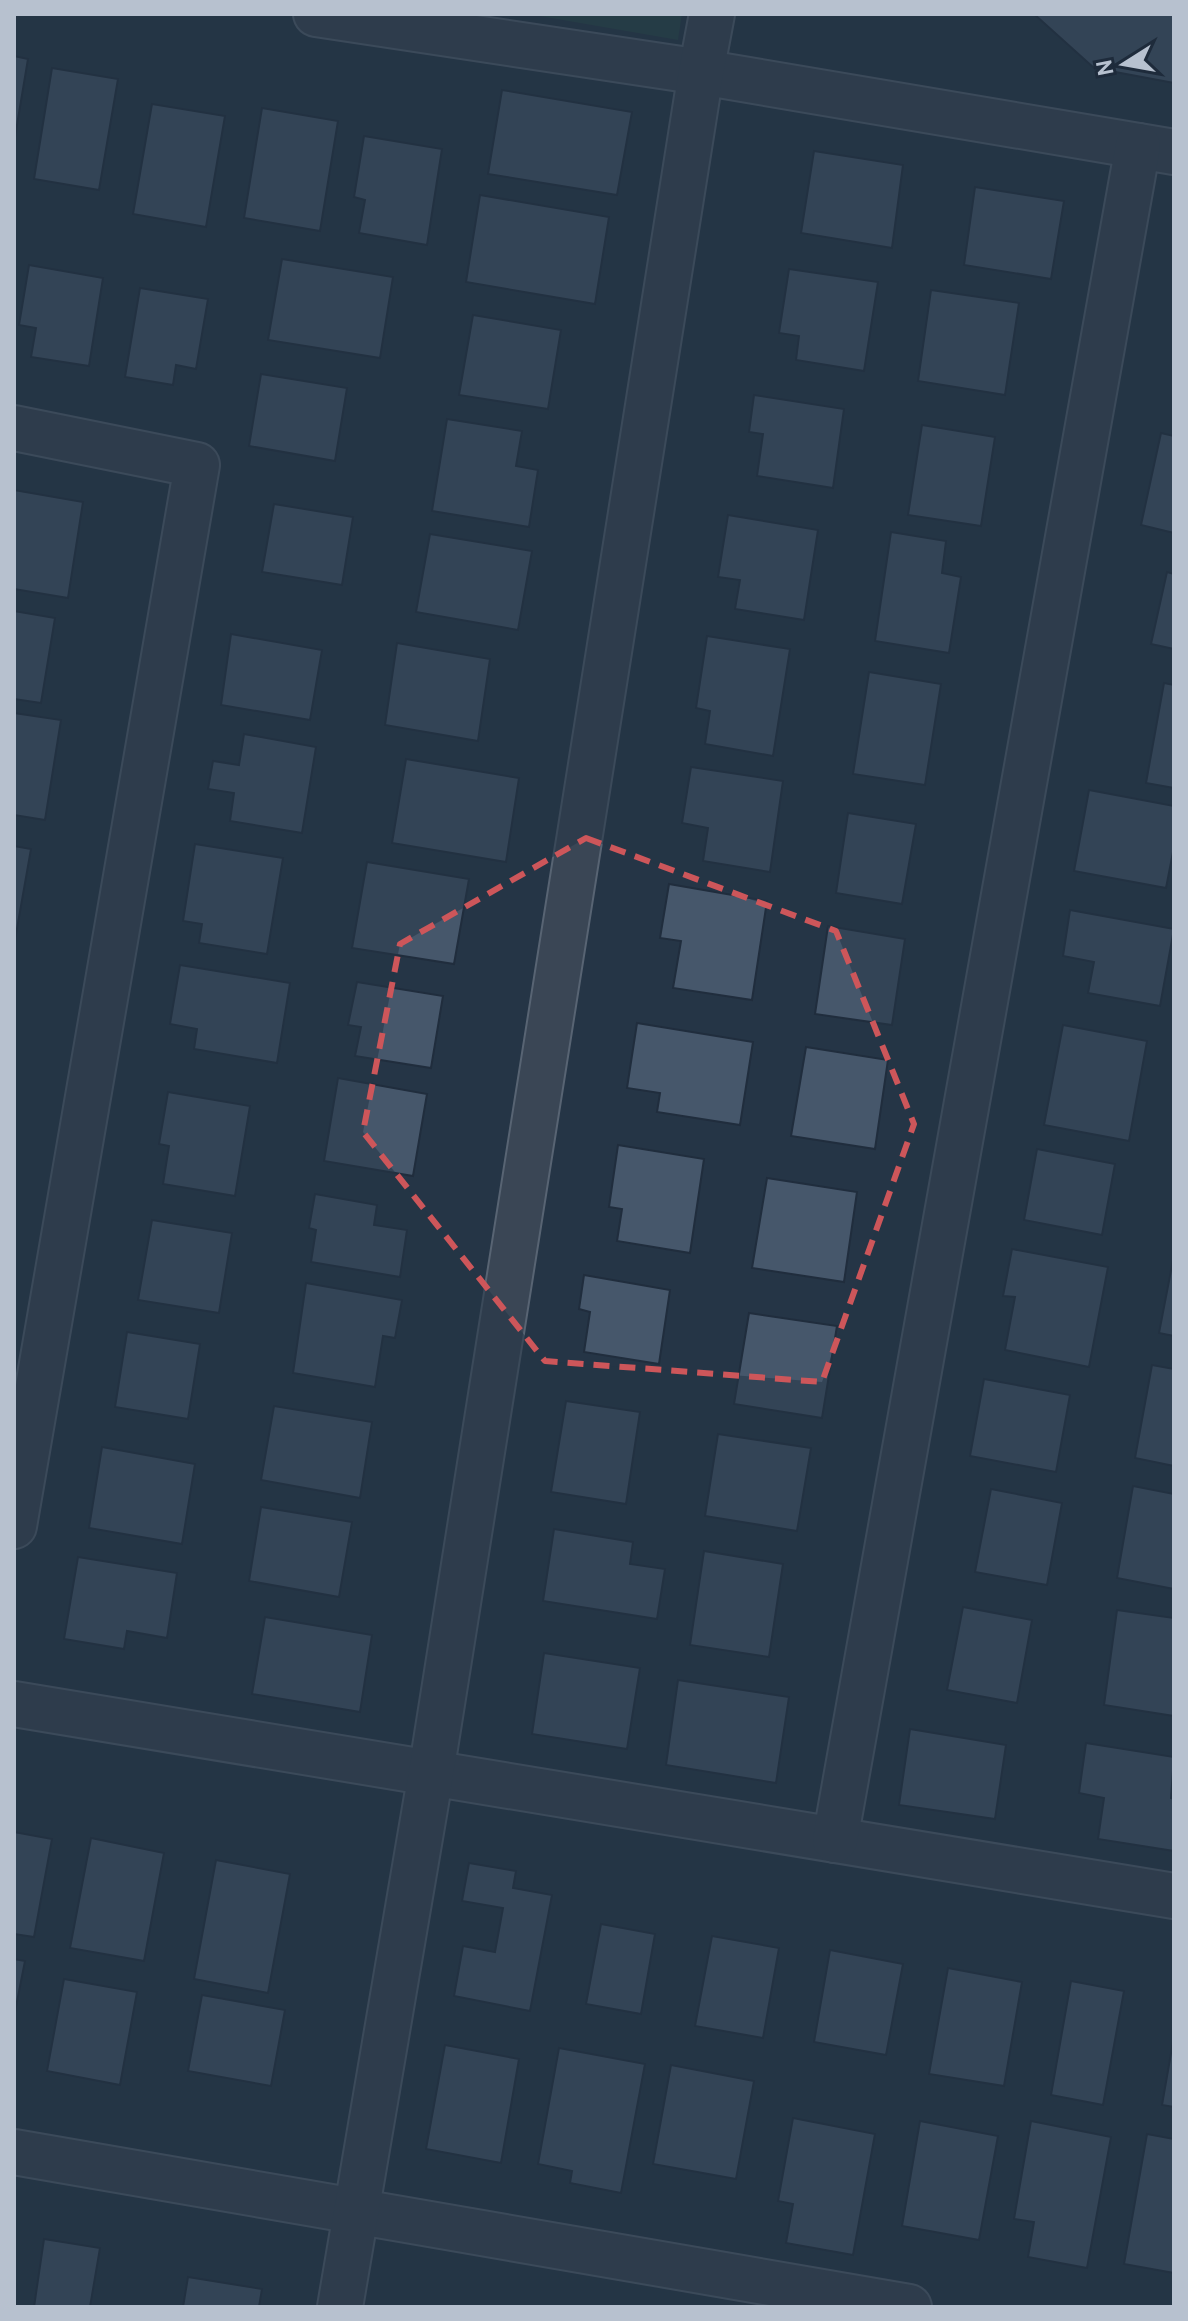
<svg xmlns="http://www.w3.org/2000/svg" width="1188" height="2321" viewBox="0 0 1188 2321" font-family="Overpass,sans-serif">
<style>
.green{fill:#274547}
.building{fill:#46576b;stroke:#202d3d;stroke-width:2}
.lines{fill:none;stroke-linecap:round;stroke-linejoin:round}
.minor-casing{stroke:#586473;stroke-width:48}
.minor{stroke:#3a4655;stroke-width:44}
.marked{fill:none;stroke:#cd565a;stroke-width:6;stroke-dasharray:16 10;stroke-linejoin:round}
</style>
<rect width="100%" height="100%" fill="#253546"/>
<!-- green -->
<path class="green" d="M 528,14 L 682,14 L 678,40 Z"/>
<!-- building -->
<g class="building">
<path d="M 1034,14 L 1174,14 L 1174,83 L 1094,68 Z"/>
<path d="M 14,56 L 28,59 L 14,143 Z"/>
<path d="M 52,68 L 118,79 L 99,190 L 34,179 Z"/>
<path d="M 502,90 L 632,112 L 617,195 L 488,174 Z"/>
<path d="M 152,104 L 225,116 L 206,227 L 133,214 Z"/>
<path d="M 262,108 L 338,121 L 320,231 L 244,218 Z"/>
<path d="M 364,136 L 442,149 L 427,245 L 359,233 L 365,200 L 354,197 Z"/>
<path d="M 814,151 L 903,165 L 892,248 L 801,233 Z"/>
<path d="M 975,187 L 1064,201 L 1051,279 L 964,265 Z"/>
<path d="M 480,195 L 609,217 L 595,304 L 466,282 Z"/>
<path d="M 282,259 L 393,277 L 380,358 L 268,340 Z"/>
<path d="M 29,265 L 103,278 L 89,366 L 31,357 L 36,328 L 19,325 Z"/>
<path d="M 789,269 L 878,282 L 864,371 L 796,360 L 799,336 L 779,333 Z"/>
<path d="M 140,288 L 208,299 L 196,369 L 176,365 L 173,385 L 125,377 Z"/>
<path d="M 931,290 L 1019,303 L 1005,395 L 918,381 Z"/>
<path d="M 473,315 L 561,330 L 548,409 L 459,395 Z"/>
<path d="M 261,374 L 347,388 L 335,461 L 249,446 Z"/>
<path d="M 754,395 L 844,409 L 833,488 L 757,476 L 763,434 L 749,432 Z"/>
<path d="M 447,419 L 522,431 L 516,466 L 538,470 L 529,527 L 432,511 Z"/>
<path d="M 922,425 L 995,437 L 981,526 L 908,515 Z"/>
<path d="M 1161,433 L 1174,436 L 1174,533 L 1141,525 Z"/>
<path d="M 14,490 L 83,502 L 68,598 L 14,589 Z"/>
<path d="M 274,504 L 353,517 L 342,585 L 262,572 Z"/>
<path d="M 728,515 L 818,530 L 804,620 L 735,609 L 740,580 L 718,577 Z"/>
<path d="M 891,532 L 946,541 L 942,573 L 961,577 L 949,653 L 875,641 Z"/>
<path d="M 430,534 L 532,551 L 518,630 L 416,612 Z"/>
<path d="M 1167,572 L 1174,574 L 1174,649 L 1151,644 Z"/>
<path d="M 14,611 L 55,618 L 41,703 L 14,699 Z"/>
<path d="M 231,634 L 322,650 L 310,720 L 221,705 Z"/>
<path d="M 707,636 L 790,649 L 773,756 L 705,744 L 710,711 L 696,708 Z"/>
<path d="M 397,643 L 490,659 L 478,741 L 385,725 Z"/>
<path d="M 869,672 L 941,684 L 925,785 L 853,774 Z"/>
<path d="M 1164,683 L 1174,685 L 1174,788 L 1146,783 Z"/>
<path d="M 14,713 L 61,720 L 45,820 L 14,815 Z"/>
<path d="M 244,734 L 316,747 L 302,833 L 230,821 L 234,793 L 208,789 L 213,761 L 239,765 Z"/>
<path d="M 406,759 L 519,778 L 506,862 L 392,843 Z"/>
<path d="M 691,767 L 783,781 L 770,872 L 703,861 L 708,828 L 682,823 Z"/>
<path d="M 1089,790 L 1174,806 L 1174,847 L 1166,888 L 1074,871 Z"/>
<path d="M 848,813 L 916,824 L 902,904 L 836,893 Z"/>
<path d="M 195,844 L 283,858 L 267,954 L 199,943 L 202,924 L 183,921 Z"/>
<path d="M 14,846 L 31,849 L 15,940 L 14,940 Z"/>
<path d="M 367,862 L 469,879 L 454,964 L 352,948 Z"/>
<path d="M 669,884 L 767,901 L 752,1000 L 673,988 L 681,941 L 660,938 Z"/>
<path d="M 1070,910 L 1174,929 L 1160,1006 L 1088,993 L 1094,962 L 1063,956 Z"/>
<path d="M 828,926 L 905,939 L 892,1025 L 815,1014 Z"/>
<path d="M 180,965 L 290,983 L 277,1063 L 194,1049 L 197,1029 L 170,1024 Z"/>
<path d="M 357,982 L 443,996 L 431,1068 L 355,1056 L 361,1027 L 348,1025 Z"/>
<path d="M 637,1023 L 753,1042 L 740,1125 L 657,1112 L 660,1093 L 627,1088 Z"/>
<path d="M 1063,1025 L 1147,1041 L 1129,1141 L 1044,1125 Z"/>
<path d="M 806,1047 L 888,1060 L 875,1149 L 791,1136 Z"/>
<path d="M 338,1078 L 427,1094 L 413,1176 L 324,1161 Z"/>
<path d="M 168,1092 L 250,1106 L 235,1196 L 163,1184 L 169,1146 L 159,1144 Z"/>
<path d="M 618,1145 L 704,1159 L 690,1253 L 617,1241 L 622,1209 L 609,1207 Z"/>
<path d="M 1037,1149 L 1115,1164 L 1102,1235 L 1024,1220 Z"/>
<path d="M 767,1178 L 857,1192 L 844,1282 L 752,1268 Z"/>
<path d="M 315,1194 L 377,1205 L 374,1225 L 407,1230 L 400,1277 L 311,1262 L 316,1230 L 309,1228 Z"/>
<path d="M 152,1220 L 232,1233 L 219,1313 L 138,1300 Z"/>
<path d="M 1012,1249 L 1108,1267 L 1089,1367 L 1005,1350 L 1015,1297 L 1003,1296 Z"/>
<path d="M 1174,1255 L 1174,1336 L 1159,1333 Z"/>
<path d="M 584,1275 L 670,1290 L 659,1364 L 584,1352 L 590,1312 L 579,1309 Z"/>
<path d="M 306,1283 L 402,1300 L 395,1338 L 383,1336 L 375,1387 L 293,1373 Z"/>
<path d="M 749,1313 L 837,1326 L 822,1418 L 734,1404 Z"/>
<path d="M 127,1332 L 200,1344 L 188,1419 L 115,1407 Z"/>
<path d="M 1152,1365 L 1174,1369 L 1174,1466 L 1135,1458 Z"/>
<path d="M 984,1379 L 1070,1395 L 1056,1472 L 970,1456 Z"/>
<path d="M 566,1401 L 640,1412 L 626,1504 L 551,1492 Z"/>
<path d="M 274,1406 L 372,1422 L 360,1498 L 261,1480 Z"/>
<path d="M 718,1434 L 811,1448 L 797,1531 L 705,1516 Z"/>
<path d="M 102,1447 L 195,1464 L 182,1544 L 89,1528 Z"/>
<path d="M 1133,1486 L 1174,1494 L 1174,1589 L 1117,1578 Z"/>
<path d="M 991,1489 L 1062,1503 L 1047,1585 L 975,1572 Z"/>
<path d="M 261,1507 L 352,1522 L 339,1597 L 249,1581 Z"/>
<path d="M 554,1529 L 633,1542 L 630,1564 L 665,1569 L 657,1619 L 543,1601 Z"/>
<path d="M 704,1551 L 783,1564 L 769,1657 L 690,1645 Z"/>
<path d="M 78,1557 L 177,1573 L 167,1638 L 127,1631 L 124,1649 L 64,1639 Z"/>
<path d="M 963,1607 L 1032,1620 L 1017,1703 L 947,1690 Z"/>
<path d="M 1117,1610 L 1174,1618 L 1174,1716 L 1104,1705 Z"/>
<path d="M 265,1617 L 372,1635 L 360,1712 L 252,1694 Z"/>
<path d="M 544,1653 L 640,1668 L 627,1749 L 532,1734 Z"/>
<path d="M 678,1680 L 789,1697 L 776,1783 L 666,1765 Z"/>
<path d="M 910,1729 L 1006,1745 L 995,1819 L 899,1805 Z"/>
<path d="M 1086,1743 L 1174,1757 L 1171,1798 L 1174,1799 L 1174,1851 L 1098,1839 L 1104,1798 L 1079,1793 Z"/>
<path d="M 14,1832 L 52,1839 L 34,1937 L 14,1934 Z"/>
<path d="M 91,1838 L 164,1853 L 144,1961 L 70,1948 Z"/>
<path d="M 216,1860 L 290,1874 L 268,1993 L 194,1979 Z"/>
<path d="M 469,1863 L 516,1871 L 513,1888 L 552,1895 L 530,2011 L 454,1996 L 463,1946 L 495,1952 L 503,1908 L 462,1901 Z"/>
<path d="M 601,1924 L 655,1934 L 641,2014 L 586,2004 Z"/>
<path d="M 712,1936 L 779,1948 L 763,2038 L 695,2026 Z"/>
<path d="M 830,1950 L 903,1964 L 886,2055 L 814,2042 Z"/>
<path d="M 14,1959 L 25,1961 L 14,2017 Z"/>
<path d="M 948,1968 L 1022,1982 L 1004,2086 L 929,2074 Z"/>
<path d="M 64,1979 L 137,1992 L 120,2085 L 47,2071 Z"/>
<path d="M 1071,1981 L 1124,1991 L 1103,2105 L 1051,2095 Z"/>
<path d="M 202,1995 L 285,2010 L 271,2086 L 188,2071 Z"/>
<path d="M 1174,2036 L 1174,2107 L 1162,2105 Z"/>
<path d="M 445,2045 L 519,2059 L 501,2163 L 426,2149 Z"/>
<path d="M 559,2048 L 645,2064 L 621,2193 L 570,2183 L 572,2171 L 538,2164 Z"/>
<path d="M 671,2065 L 754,2081 L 736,2179 L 653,2164 Z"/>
<path d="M 793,2118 L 875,2134 L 853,2255 L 786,2243 L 793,2204 L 778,2201 Z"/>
<path d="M 920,2121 L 998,2136 L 979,2240 L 902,2226 Z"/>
<path d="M 1031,2121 L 1111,2137 L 1087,2268 L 1028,2257 L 1034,2222 L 1014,2219 Z"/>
<path d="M 1147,2134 L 1174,2139 L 1174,2273 L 1124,2264 Z"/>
<path d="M 44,2239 L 100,2248 L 90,2307 L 34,2307 Z"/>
<path d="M 188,2277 L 262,2289 L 259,2307 L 183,2307 Z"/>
</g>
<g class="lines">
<defs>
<g id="minor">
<path d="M 316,14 L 701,72 L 1174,152"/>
<path d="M 14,428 L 197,465 L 14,1526"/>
<path d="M 14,1704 L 1174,1896"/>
<path d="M 835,1840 L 1138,146"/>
<path d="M 14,2152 L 909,2307"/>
<path d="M 340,2307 L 431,1773 L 701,72 L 712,14"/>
</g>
</defs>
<!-- minor casing -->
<use href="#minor" class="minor-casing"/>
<!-- minor -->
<use href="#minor" class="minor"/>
</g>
<!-- marked area -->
<path d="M0 0H1188V2321H0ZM 586,838 L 836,931 L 914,1124 L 822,1382 L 545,1361 L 363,1132 L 400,944 Z" fill="#253546" fill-opacity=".55" fill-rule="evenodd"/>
<path class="marked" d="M 586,838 L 836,931 L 914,1124 L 822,1382 L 545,1361 L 363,1132 L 400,944 Z"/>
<!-- border -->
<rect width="1188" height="2321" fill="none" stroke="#b7c1cf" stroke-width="32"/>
<!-- north arrow -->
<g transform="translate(1124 64) rotate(259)" stroke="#1e2b3b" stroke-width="6" paint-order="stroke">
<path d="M0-6L14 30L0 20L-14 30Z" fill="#b7c1cf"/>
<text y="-12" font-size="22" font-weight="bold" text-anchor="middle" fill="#b7c1cf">N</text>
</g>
</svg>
